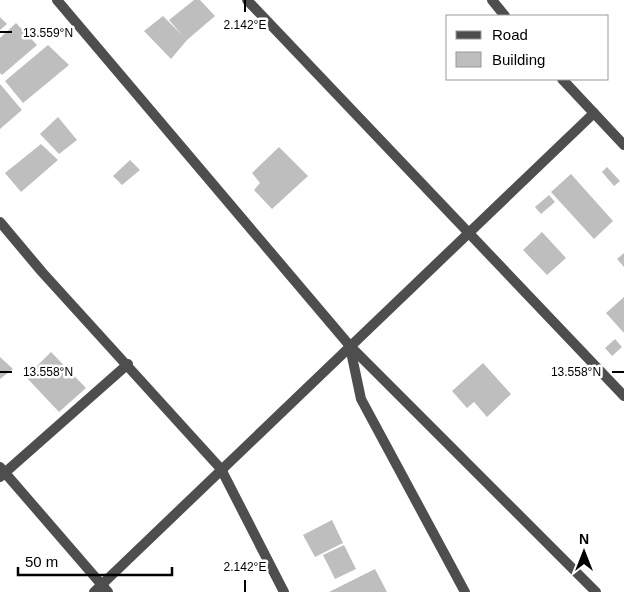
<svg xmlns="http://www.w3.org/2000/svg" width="624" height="592" viewBox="0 0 624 592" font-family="Helvetica,sans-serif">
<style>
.building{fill:#bebebe}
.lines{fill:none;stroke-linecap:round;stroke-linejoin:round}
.street{stroke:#4e4e4e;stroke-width:10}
.ticks{fill:none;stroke:#000;stroke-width:2}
.ticks-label{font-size:12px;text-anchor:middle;fill:#000;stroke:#fff;stroke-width:5;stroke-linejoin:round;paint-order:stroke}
</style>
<rect width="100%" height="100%" fill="#fff"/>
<!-- building -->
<g class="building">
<path d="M 194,0 L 200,0 L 215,16 L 187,40 L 171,59 L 144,31 L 163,16 L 182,35 L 169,20 Z"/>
<path d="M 0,17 L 7,24 L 0,30 Z"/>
<path d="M 16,23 L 37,45 L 2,75 L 0,73 L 0,38 Z"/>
<path d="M 48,45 L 69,65 L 23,103 L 5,81 Z"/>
<path d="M 0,84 L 22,110 L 0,129 Z"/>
<path d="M 58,117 L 77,140 L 59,154 L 40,134 Z"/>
<path d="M 41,144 L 58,160 L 21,192 L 5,173 Z"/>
<path d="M 279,147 L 308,176 L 272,209 L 254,190 L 260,183 L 252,173 Z"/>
<path d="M 130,160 L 140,170 L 122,185 L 113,176 Z"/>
<path d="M 607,167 L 620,181 L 614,186 L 602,172 Z"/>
<path d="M 571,174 L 613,221 L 594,239 L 551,192 Z"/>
<path d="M 549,195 L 555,202 L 541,214 L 535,207 Z"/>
<path d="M 542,232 L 566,258 L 547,275 L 523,250 Z"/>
<path d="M 624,253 L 624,267 L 617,259 Z"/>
<path d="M 624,297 L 624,333 L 606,313 Z"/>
<path d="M 615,339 L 622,347 L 612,356 L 605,348 Z"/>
<path d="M 51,352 L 86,388 L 59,412 L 26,377 Z"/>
<path d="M 0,357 L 13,369 L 0,379 Z"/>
<path d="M 483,363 L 511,394 L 487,417 L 474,402 L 467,408 L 452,391 Z"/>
<path d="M 332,520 L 343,543 L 315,557 L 303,535 Z"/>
<path d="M 344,545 L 356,569 L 335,579 L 323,555 Z"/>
<path d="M 375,569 L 387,592 L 329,592 Z"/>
</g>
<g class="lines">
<!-- street -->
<g class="street">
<path d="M 57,0 L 350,346 L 596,592"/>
<path d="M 247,0 L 624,396"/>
<path d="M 492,0 L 505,16"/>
<path d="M 562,79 L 624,145"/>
<path d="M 0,222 L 42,272 L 221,469 L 284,592"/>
<path d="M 350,347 L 361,399 L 465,592"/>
<path d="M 0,467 L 108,592"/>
<path d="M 0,477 L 128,364"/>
<path d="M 94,592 L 594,113"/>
</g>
</g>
<!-- ticks -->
<path class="ticks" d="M 245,0 L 245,12M 0,32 L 12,32M 0,372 L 12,372M 612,372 L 624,372M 245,580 L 245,592"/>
<g class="ticks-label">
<text x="245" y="29">2.142°E</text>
<text x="48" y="37">13.559°N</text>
<text x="48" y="376">13.558°N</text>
<text x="576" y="376">13.558°N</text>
<text x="245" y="571">2.142°E</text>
</g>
<!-- legend -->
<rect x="446" y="15" width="162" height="65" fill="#ffffff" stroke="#999999"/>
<rect x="456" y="31" width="25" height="8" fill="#4e4e4e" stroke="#999999"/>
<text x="492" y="40" font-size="15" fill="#000000">Road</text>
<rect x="456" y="52" width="25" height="15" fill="#bebebe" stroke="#999999"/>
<text x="492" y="65" font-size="15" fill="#000000">Building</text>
<!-- north arrow -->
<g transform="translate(584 552)" stroke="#ffffff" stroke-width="4" paint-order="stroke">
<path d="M0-4L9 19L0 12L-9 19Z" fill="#000000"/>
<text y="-8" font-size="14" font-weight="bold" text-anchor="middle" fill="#000000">N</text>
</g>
<!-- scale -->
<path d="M18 567v8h154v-8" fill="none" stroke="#000000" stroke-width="2.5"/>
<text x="25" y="567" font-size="15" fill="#000000" stroke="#ffffff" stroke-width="4" paint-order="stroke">50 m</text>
</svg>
